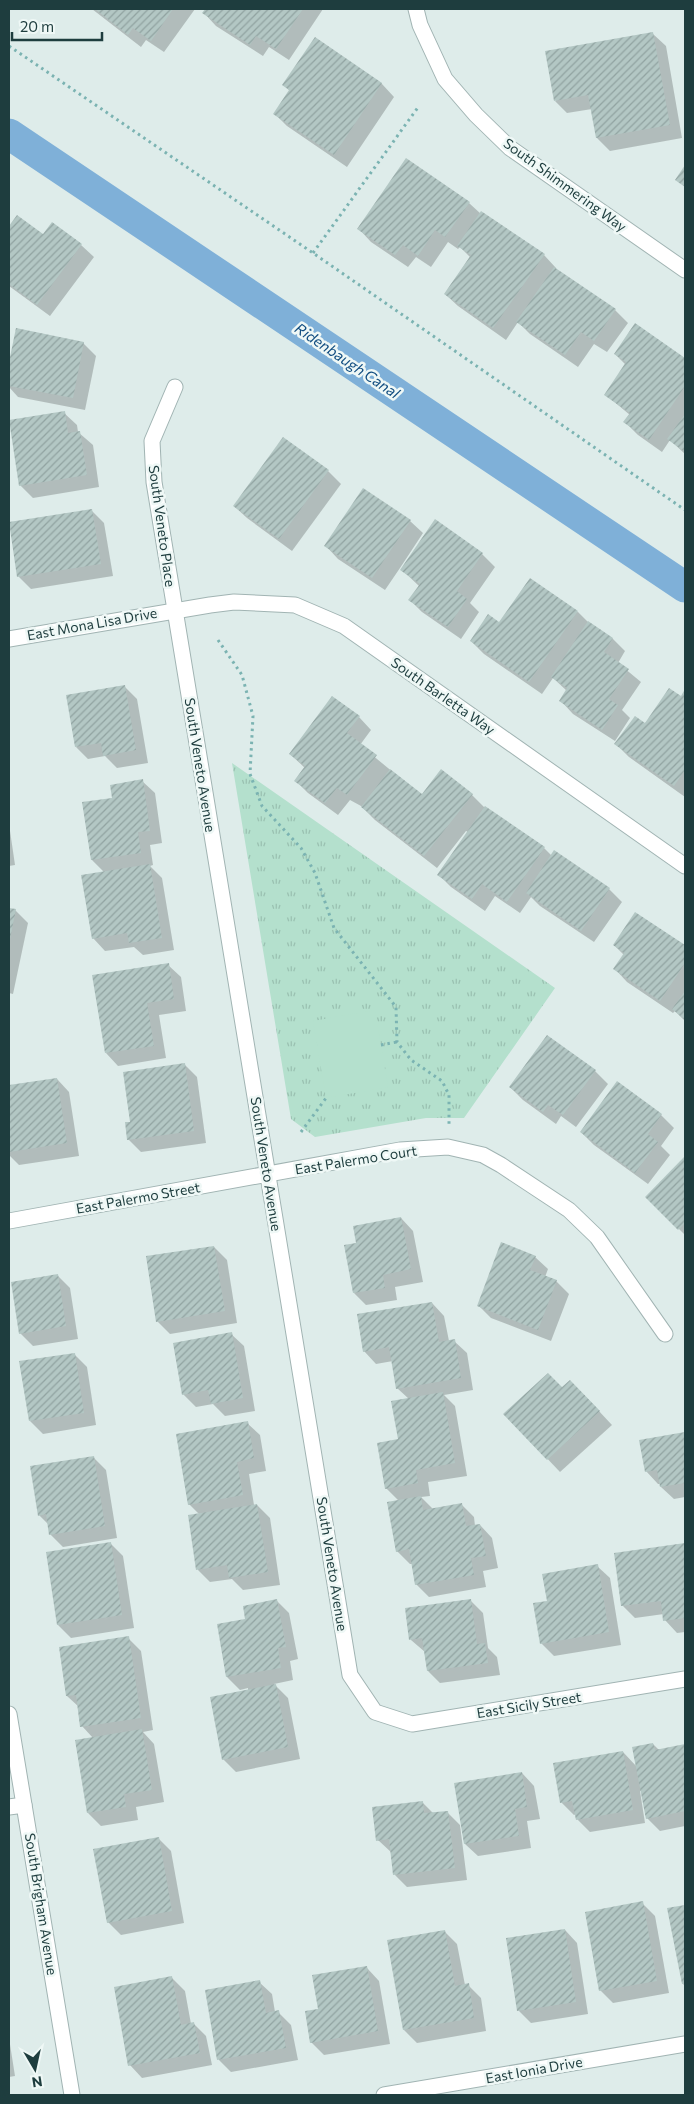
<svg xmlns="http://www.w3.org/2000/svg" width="694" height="2104" viewBox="0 0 694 2104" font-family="Commissioner,sans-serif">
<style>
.park{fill:url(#park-tufts)}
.pitch{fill:#b4e0cd}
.shadow{fill:#0003}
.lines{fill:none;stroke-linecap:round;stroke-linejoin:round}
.canal{stroke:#7fb0d8;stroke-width:31}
.building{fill:url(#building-hatch)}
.minor-casing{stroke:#a1b4b3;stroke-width:17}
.path{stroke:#7bb3b2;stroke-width:3;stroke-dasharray:2.5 4;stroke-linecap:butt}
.minor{stroke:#fff;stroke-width:15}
.labels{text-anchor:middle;stroke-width:5;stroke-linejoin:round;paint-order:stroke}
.street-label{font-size:14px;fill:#1e3d3e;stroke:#eff8f6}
.water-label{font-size:15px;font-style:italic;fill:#114d80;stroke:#eff8f6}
</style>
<defs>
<pattern id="park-tufts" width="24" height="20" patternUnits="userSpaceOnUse" patternTransform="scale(1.25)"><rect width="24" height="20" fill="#b4e0cd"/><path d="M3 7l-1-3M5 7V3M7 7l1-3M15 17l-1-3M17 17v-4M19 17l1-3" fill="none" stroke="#9ac1b1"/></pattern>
<pattern id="building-hatch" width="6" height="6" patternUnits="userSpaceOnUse" patternTransform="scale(1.25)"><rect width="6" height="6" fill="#b3c7c4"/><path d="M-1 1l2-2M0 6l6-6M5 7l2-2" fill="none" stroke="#91a3a1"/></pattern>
</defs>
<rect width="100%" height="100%" fill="#deecea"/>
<!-- park -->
<path class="park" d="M 232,763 L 555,988 L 464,1118 L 426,1118 L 315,1137 L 291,1119 Z"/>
<!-- pitch -->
<path class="pitch" d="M 375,1010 L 388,1087 L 326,1098 L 313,1021 Z"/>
<!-- shadow -->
<g class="shadow">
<path d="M 92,9 L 195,9 L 164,52 L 146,40 L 141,47 Z"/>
<path d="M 206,9 L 323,9 L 289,60 L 269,47 L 263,56 L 216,26 L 204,13 Z"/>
<path d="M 653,34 L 666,46 L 682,138 L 610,151 L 597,138 L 592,109 L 567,113 L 555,101 Z"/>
<path d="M 315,39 L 382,84 L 394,97 L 347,167 L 287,126 L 275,114 L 290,91 L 284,85 Z"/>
<path d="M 469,203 L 481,214 L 544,255 L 556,268 L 555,269 L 615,310 L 628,323 L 607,352 L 594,344 L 578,367 L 530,334 L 518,322 L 506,340 L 458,306 L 445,294 L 470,257 L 460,247 L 458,249 L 448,242 L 431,267 L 416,257 L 408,267 L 371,242 L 359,229 Z"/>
<path d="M 17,217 L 43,236 L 81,245 L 94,257 L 50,316 L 9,286 L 9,228 Z"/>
<path d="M 635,325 L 685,359 L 685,454 L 670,440 L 662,452 L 638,435 L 625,422 L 630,415 L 606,395 L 626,365 L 615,354 Z"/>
<path d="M 17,330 L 83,343 L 96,356 L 85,410 L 18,397 L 9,387 L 9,369 Z"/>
<path d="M 64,413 L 77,425 L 78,432 L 93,445 L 99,487 L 33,498 L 20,485 Z"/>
<path d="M 328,471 L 341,484 L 292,551 L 247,518 L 234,506 Z"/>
<path d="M 91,510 L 104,523 L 113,576 L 31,589 L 18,576 Z"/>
<path d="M 410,521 L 423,533 L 400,568 L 402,570 L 482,554 L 495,567 L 470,603 L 479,612 L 461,639 L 422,612 L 410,600 L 419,586 L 400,568 L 385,590 L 338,559 L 326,546 Z"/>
<path d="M 578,612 L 589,623 L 613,639 L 625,651 L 618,663 L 641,682 L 622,710 L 630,718 L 615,741 L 573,714 L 561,701 L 567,691 L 553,678 L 542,694 L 484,654 L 471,641 L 499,623 Z"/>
<path d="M 124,686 L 137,699 L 148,763 L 117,768 L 105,756 L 88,759 L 76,747 Z"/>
<path d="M 685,691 L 685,797 L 629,757 L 616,744 L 681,697 Z"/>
<path d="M 359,717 L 371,730 L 360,745 L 422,796 L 472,795 L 484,807 L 544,848 L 552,856 L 555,852 L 609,889 L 622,902 L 594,942 L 540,906 L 531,897 L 520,913 L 495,896 L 485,911 L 451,887 L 438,874 L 468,832 L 466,831 L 437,868 L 375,820 L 361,806 L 350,800 L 338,815 L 308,793 L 296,781 L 305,768 L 290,754 Z"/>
<path d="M 142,781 L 155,793 L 162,843 L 150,845 L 153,865 L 150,866 L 162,878 L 174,950 L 143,955 L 134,947 L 105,951 L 93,938 L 105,873 L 92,860 L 113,799 Z"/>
<path d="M 9,824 L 15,865 L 9,866 Z"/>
<path d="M 9,909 L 15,910 L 28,923 L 13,994 L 9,993 Z"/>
<path d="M 635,914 L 685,946 L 685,1021 L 675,1011 L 673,1013 L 627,982 L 615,969 L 624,955 L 614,945 Z"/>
<path d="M 168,965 L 181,977 L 186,1011 L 159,1015 L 166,1058 L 118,1066 L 106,1053 Z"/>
<path d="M 184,1064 L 197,1077 L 206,1143 L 141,1152 L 128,1139 L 132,1123 Z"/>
<path d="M 595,1071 L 608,1084 L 576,1127 L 561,1116 L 556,1124 L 523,1100 L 510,1087 Z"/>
<path d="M 57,1079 L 69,1092 L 79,1156 L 19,1165 L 9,1155 L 9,1087 Z"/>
<path d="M 618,1083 L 661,1115 L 674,1128 L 661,1146 L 670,1155 L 648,1184 L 594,1145 L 581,1132 Z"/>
<path d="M 685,1158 L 685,1235 L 647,1197 Z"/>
<path d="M 401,1218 L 413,1231 L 423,1282 L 395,1287 L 397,1300 L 366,1305 L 354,1293 L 358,1244 Z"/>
<path d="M 214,1247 L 227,1260 L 237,1323 L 170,1334 L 157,1321 Z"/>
<path d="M 535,1257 L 548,1269 L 545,1277 L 556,1281 L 569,1294 L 551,1341 L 491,1318 L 478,1305 Z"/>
<path d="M 58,1276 L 70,1288 L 78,1339 L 33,1346 L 20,1333 Z"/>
<path d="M 432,1303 L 444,1316 L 449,1341 L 454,1341 L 467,1353 L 473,1390 L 444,1395 L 455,1406 L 467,1476 L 428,1482 L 430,1496 L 421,1497 L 433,1509 L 461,1504 L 474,1517 L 475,1526 L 480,1525 L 492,1538 L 498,1568 L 483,1571 L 486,1587 L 429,1597 L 416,1584 L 412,1564 L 410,1564 L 397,1551 L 399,1501 L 386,1488 L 409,1399 L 397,1388 L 393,1361 L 376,1364 L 364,1351 Z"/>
<path d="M 231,1334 L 244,1346 L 255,1411 L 225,1416 L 213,1404 L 196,1407 L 183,1394 Z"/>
<path d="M 74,1354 L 87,1367 L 96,1425 L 43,1434 L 30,1421 Z"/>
<path d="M 562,1389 L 583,1394 L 612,1425 L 560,1472 L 505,1414 Z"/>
<path d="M 247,1423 L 260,1435 L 266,1471 L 249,1474 L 254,1505 L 257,1505 L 270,1518 L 280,1585 L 243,1590 L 232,1579 L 210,1582 L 198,1570 L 199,1514 L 189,1504 Z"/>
<path d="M 685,1433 L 685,1497 L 674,1499 L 661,1487 L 661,1484 L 658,1484 L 646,1471 L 641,1441 Z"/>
<path d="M 94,1458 L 106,1470 L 117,1538 L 63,1547 L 50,1534 L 48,1524 L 39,1515 Z"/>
<path d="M 110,1543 L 123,1556 L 134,1628 L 71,1638 L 58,1625 L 47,1553 Z"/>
<path d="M 685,1544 L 685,1632 L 677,1633 L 665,1620 L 664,1614 L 635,1618 L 623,1606 L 615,1554 Z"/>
<path d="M 597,1566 L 610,1578 L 621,1645 L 554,1656 L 541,1643 Z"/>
<path d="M 470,1600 L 483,1613 L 488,1648 L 497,1657 L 500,1675 L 440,1683 L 428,1671 L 425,1652 L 411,1640 L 407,1610 Z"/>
<path d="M 277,1601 L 289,1613 L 298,1659 L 290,1661 L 293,1680 L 274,1684 L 288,1698 L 300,1759 L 236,1772 L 223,1759 L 248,1691 L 248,1688 L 240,1690 L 227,1677 L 218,1625 L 246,1620 Z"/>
<path d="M 128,1638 L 141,1651 L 153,1730 L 143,1732 L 154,1744 L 164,1802 L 136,1807 L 138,1820 L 101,1826 L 88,1813 L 77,1741 L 93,1738 L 82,1726 L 79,1707 L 67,1696 Z"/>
<path d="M 653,1744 L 659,1750 L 685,1745 L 685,1826 L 660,1831 L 647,1818 L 642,1791 L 640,1791 L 645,1823 L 590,1832 L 577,1819 L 576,1814 L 574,1815 L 561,1802 L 623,1752 L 637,1767 Z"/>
<path d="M 522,1773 L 534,1786 L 540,1819 L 527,1821 L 531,1848 L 478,1856 L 465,1844 Z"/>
<path d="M 422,1802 L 434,1814 L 447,1812 L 460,1825 L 467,1880 L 407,1887 L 395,1875 L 392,1853 L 378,1840 Z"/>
<path d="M 158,1838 L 171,1851 L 184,1923 L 121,1935 L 108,1922 Z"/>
<path d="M 642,1903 L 655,1916 L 669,1993 L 613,2003 L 600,1990 Z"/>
<path d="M 685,1906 L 685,1986 L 683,1984 L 669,1909 Z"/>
<path d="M 565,1930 L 577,1943 L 588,2014 L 531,2023 L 518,2010 Z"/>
<path d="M 445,1932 L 457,1944 L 465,1985 L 468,1985 L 481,1998 L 486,2031 L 417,2043 L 404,2030 L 388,1941 Z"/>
<path d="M 367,1968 L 379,1981 L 390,2044 L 324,2055 L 311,2042 L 319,2010 Z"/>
<path d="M 172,1978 L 185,1991 L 191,2024 L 194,2024 L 206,2036 L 212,2065 L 142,2078 L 130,2065 Z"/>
<path d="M 259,1982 L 272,1994 L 275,2012 L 278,2012 L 291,2025 L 298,2060 L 231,2072 L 219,2060 L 206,1991 Z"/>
<path d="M 9,2038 L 15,2076 L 9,2077 Z"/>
</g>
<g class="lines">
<!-- canal -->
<path class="canal" d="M 9,134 L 685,587"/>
</g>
<!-- building -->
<g class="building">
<path d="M 95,9 L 173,9 L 151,41 L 133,28 L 128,35 Z"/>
<path d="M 205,9 L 303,9 L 276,49 L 256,36 L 250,45 L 202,13 Z"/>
<path d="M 653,32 L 670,125 L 596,138 L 588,95 L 554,101 L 545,51 Z"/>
<path d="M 315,37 L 382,83 L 334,155 L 273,114 L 289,90 L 282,85 Z"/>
<path d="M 406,158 L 470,202 L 445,237 L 435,230 L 418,256 L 403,245 L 395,255 L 357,229 Z"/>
<path d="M 685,165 L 685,187 L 675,180 Z"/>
<path d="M 481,211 L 545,254 L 493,328 L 444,294 L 471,255 L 457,246 Z"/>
<path d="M 17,215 L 43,234 L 52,222 L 82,244 L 37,305 L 9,284 L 9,226 Z"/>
<path d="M 554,267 L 616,309 L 594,341 L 581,332 L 565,355 L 516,322 Z"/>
<path d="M 635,323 L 685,358 L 685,386 L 649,440 L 623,422 L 630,413 L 604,395 L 626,362 L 614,354 Z"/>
<path d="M 16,328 L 84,342 L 73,398 L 9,386 L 9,362 Z"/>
<path d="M 65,411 L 68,433 L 80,431 L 87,475 L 19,486 L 9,420 Z"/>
<path d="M 685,414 L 685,452 L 667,439 Z"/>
<path d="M 283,437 L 329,470 L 279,539 L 233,506 Z"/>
<path d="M 363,488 L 411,520 L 372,578 L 324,546 Z"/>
<path d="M 92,509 L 101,564 L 17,577 L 9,522 Z"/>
<path d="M 435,519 L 483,553 L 457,591 L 467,599 L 448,627 L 408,600 L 420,584 L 400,570 Z"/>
<path d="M 530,578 L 578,611 L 529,682 L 470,641 L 488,614 L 499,622 Z"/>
<path d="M 588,621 L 613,638 L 604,652 L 629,669 L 609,699 L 618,705 L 602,730 L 559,701 L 567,688 L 551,677 Z"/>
<path d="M 125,685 L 136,750 L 103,756 L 101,743 L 75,747 L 66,695 Z"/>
<path d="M 669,688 L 681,696 L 685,689 L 685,770 L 674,786 L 614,744 L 635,716 L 645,723 Z"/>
<path d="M 332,696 L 360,716 L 347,733 L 377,755 L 347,795 L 337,788 L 325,803 L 294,781 L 305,766 L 289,754 Z"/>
<path d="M 390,769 L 422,794 L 441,769 L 473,794 L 424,856 L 361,807 Z"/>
<path d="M 143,779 L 150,831 L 138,832 L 141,853 L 91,860 L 82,802 L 112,798 L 110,785 Z"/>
<path d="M 485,806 L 545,847 L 507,902 L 482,884 L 472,899 L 437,875 Z"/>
<path d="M 554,850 L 610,888 L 581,931 L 526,893 Z"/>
<path d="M 150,864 L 162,938 L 129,943 L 127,933 L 92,939 L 81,875 Z"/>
<path d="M 9,908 L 16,909 L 10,939 L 9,939 Z"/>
<path d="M 635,912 L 685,945 L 685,963 L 660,1001 L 613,969 L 624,953 L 613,945 Z"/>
<path d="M 169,963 L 174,999 L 147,1003 L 154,1046 L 105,1053 L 92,975 Z"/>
<path d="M 685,991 L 685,1020 L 672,1009 Z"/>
<path d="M 547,1035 L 596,1070 L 563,1115 L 548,1105 L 543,1112 L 509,1087 Z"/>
<path d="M 185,1063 L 194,1131 L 127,1140 L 125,1122 L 130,1122 L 123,1072 Z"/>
<path d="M 57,1078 L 67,1143 L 9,1152 L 9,1085 Z"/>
<path d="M 617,1081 L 662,1114 L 648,1134 L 658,1142 L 635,1173 L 580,1132 Z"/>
<path d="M 685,1156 L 685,1223 L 678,1230 L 645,1197 Z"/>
<path d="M 401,1217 L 411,1269 L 383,1275 L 385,1288 L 353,1293 L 344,1245 L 356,1243 L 353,1226 Z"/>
<path d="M 501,1242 L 536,1256 L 530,1270 L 557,1280 L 538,1330 L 477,1306 Z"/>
<path d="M 214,1246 L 225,1311 L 156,1322 L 146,1256 Z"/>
<path d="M 58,1274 L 66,1326 L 19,1334 L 11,1282 Z"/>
<path d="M 432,1302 L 439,1342 L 455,1339 L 461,1378 L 396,1389 L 389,1347 L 363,1352 L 357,1314 Z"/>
<path d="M 232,1332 L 243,1398 L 211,1404 L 208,1390 L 182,1395 L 173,1343 Z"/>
<path d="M 75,1353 L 84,1413 L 29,1421 L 19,1361 Z"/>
<path d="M 548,1373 L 562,1387 L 570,1380 L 600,1411 L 547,1460 L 503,1414 Z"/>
<path d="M 443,1392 L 455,1463 L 416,1470 L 418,1483 L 385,1489 L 377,1443 L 398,1439 L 391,1401 Z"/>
<path d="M 248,1421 L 254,1458 L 237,1462 L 243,1495 L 188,1505 L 176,1434 Z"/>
<path d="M 685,1432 L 685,1483 L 660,1487 L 657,1470 L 645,1472 L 639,1440 Z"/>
<path d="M 94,1456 L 105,1526 L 49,1535 L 46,1514 L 38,1516 L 30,1466 Z"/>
<path d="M 421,1496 L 423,1510 L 462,1503 L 466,1526 L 480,1524 L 486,1556 L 471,1558 L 474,1575 L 415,1585 L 409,1549 L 396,1552 L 387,1502 Z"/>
<path d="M 257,1504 L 268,1572 L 229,1578 L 227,1565 L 196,1570 L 188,1515 Z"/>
<path d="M 111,1542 L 122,1615 L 57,1625 L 46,1552 Z"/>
<path d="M 685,1543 L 685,1618 L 663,1621 L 661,1601 L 621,1606 L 614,1553 Z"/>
<path d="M 598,1564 L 609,1632 L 540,1644 L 533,1603 L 547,1601 L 542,1574 Z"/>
<path d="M 277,1599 L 286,1647 L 278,1648 L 281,1668 L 226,1677 L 217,1624 L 245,1619 L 243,1606 Z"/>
<path d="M 471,1599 L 477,1644 L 485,1643 L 488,1663 L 427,1671 L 422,1638 L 409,1640 L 405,1608 Z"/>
<path d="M 129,1636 L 141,1718 L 80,1727 L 76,1695 L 66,1696 L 59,1647 Z"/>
<path d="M 276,1684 L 288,1747 L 222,1760 L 210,1697 Z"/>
<path d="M 142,1729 L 152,1790 L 124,1794 L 126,1807 L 87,1813 L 75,1740 Z"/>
<path d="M 653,1743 L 655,1750 L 685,1744 L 685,1811 L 646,1819 L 632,1747 Z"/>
<path d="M 623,1751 L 633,1810 L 576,1820 L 572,1801 L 560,1803 L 553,1763 Z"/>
<path d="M 522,1772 L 527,1807 L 515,1809 L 519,1836 L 464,1844 L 454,1783 Z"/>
<path d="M 423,1801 L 424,1813 L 448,1811 L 455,1868 L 393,1875 L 389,1839 L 376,1841 L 372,1807 Z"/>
<path d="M 159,1837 L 172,1911 L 107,1923 L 93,1849 Z"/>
<path d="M 643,1901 L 657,1981 L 599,1991 L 585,1912 Z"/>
<path d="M 685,1905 L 685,1984 L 682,1984 L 667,1908 Z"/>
<path d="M 565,1929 L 576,2002 L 517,2011 L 506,1938 Z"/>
<path d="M 445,1930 L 455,1986 L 469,1983 L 474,2018 L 403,2030 L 387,1940 Z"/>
<path d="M 367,1966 L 378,2031 L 310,2043 L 305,2011 L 318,2009 L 312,1975 Z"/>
<path d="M 172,1976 L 181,2025 L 194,2022 L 200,2053 L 128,2066 L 114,1987 Z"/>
<path d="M 260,1980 L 266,2013 L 279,2010 L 286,2048 L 217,2060 L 205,1990 Z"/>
</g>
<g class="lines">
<defs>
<g id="minor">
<path d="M 416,9 L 420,25 L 445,79 L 476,115 L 510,148 L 685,270"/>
<path d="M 175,387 L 152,441 L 154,482 L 350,1675 L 375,1712 L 412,1724 L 685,1679"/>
<path d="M 9,639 L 210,605 L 234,602 L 295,605 L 344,626 L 685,866"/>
<path d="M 9,1221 L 400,1150 L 448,1147 L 483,1155 L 501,1165 L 569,1210 L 597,1237 L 665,1334"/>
<path d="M 9,1714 L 72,2095"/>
<path d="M 9,1807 L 24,1805"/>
<path d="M 384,2095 L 685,2044"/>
</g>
</defs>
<!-- minor casing -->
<use href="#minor" class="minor-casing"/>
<!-- path -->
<g class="path">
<path d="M 9,46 L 313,253 L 685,510"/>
<path d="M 313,253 L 419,106"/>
<path d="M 218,640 L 242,675 L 253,716 L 250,774 L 262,806 L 301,848 L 315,873 L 334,928 L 396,1007 L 397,1042 L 411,1060 L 442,1081 L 449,1095 L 449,1125"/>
<path d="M 381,1045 L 397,1042"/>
<path d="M 301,1132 L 326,1098"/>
</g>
<!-- minor -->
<use href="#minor" class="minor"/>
</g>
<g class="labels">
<!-- street labels -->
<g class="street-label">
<text transform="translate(565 185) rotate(36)" y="5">South Shimmering Way</text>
<text transform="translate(162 526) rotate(82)" y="5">South Veneto Place</text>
<text transform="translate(92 624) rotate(-10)" y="5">East Mona Lisa Drive</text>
<text transform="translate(443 696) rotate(35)" y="5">South Barletta Way</text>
<text transform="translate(200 765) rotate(81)" y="5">South Veneto Avenue</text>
<text transform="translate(356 1160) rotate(-9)" y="5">East Palermo Court</text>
<text transform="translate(266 1164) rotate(81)" y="5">South Veneto Avenue</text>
<text transform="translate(138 1198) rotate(-10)" y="5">East Palermo Street</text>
<text transform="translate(332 1564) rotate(81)" y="5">South Veneto Avenue</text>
<text transform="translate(529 1705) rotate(-9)" y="5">East Sicily Street</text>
<text transform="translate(41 1904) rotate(81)" y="5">South Brigham Avenue</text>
<text transform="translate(534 2070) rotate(-10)" y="5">East Ionia Drive</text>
</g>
<!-- water labels -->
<g class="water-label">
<text transform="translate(347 361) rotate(34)" y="5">Ridenbaugh Canal</text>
</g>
</g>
<!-- border -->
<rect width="694" height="2104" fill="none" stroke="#1e3d3e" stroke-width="20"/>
<!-- north arrow -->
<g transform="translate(35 2069) rotate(171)" stroke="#eff8f6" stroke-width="4" paint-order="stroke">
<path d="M0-4L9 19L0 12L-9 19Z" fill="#1e3d3e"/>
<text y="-8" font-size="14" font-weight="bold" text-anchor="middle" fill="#1e3d3e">N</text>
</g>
<!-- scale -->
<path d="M12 32v8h90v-8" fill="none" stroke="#1e3d3e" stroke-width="2.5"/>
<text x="20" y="32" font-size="15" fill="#1e3d3e" stroke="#eff8f6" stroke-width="4" paint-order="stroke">20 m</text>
</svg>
